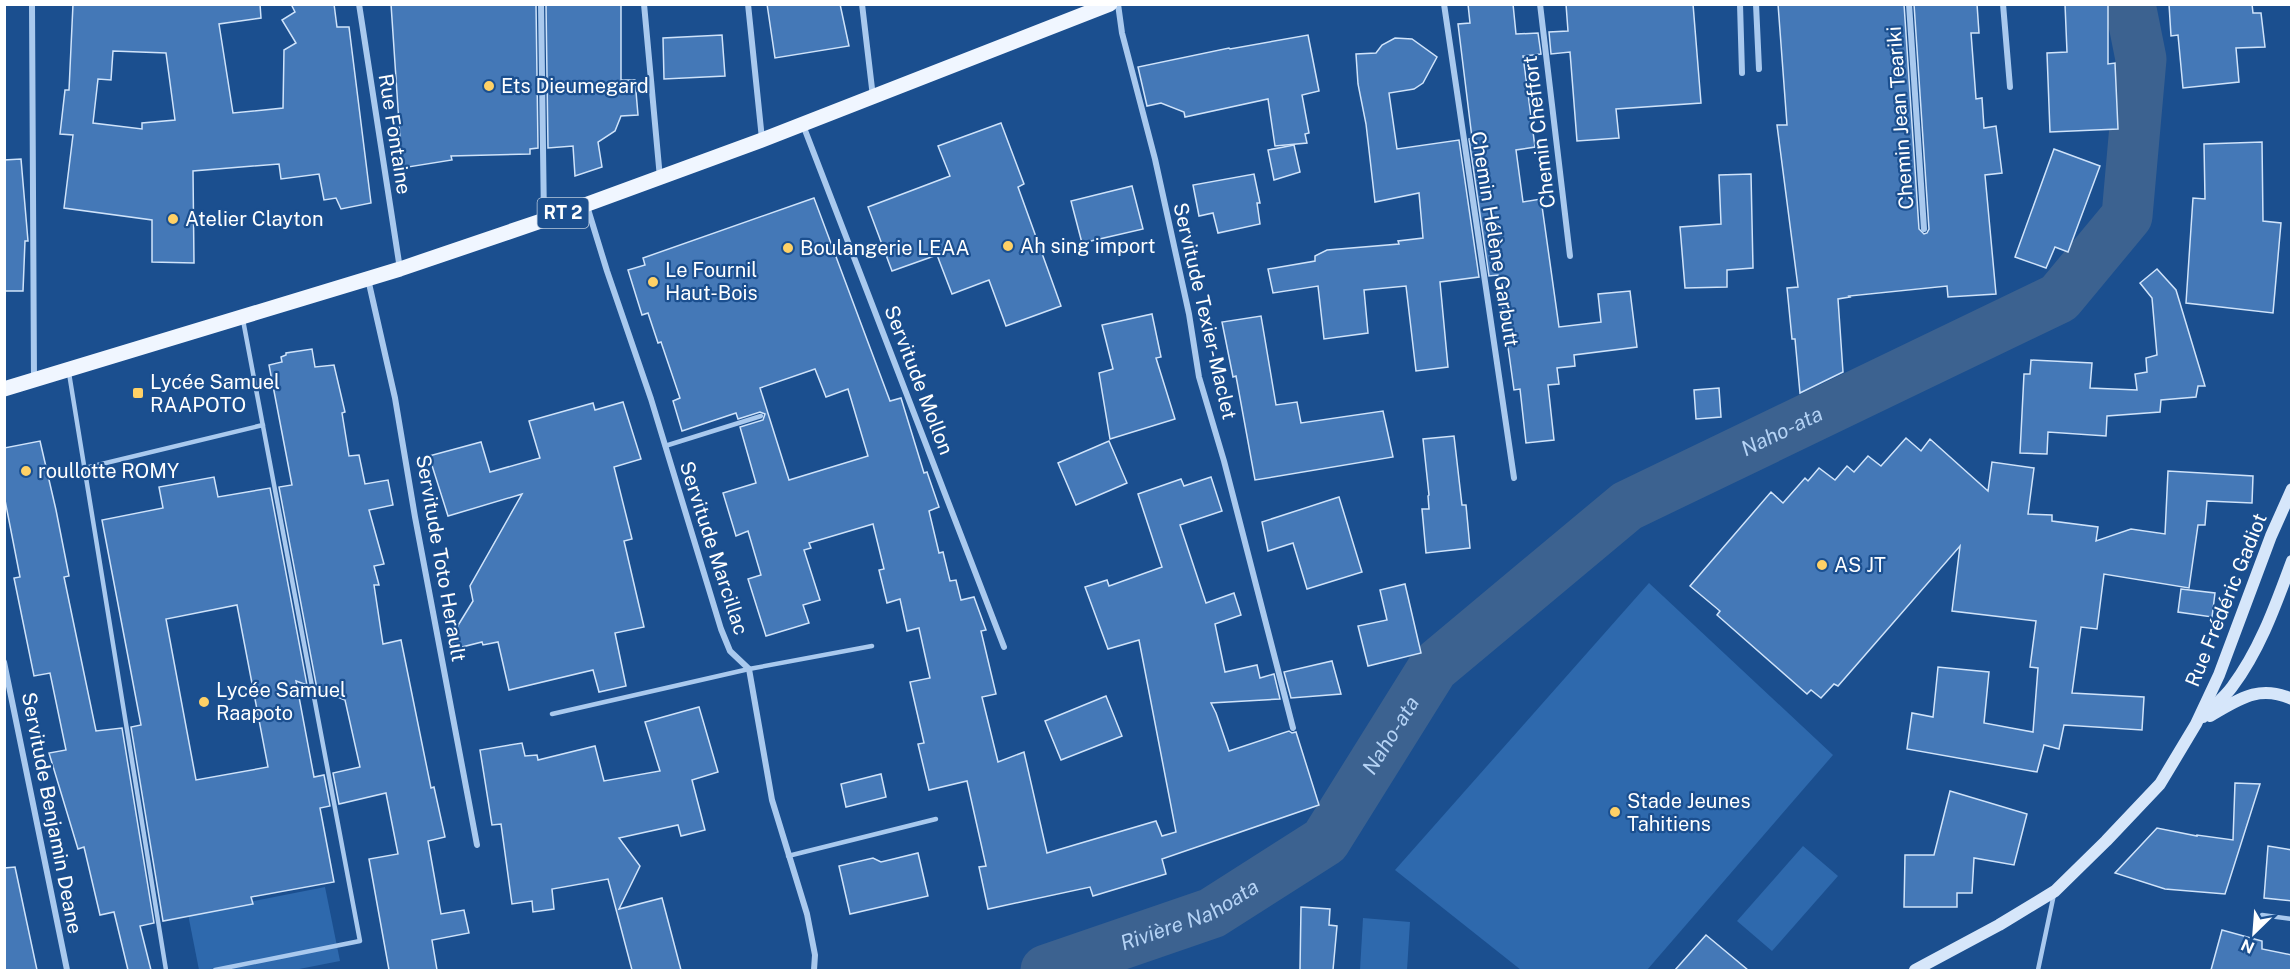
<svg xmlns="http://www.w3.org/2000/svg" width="2296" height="975" viewBox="0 0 2296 975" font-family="'Public Sans',sans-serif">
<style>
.green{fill:#2e69ad}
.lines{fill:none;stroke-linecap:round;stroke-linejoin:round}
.river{stroke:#3c6290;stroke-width:51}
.building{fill:#4478b7;stroke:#cfe3fa;stroke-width:1.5;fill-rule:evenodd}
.lane{stroke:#a9c9ee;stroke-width:4.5}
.street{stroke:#a9c9ee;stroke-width:6}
.secondary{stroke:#d6e6fa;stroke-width:12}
.primary{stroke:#f0f6ff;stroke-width:15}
.poi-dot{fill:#ffd166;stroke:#1b4f8f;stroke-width:2}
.labels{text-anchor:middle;stroke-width:4.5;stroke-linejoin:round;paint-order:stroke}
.shield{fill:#1b4f8f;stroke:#bbcadd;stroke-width:1.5}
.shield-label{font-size:18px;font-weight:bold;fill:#fff}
.poi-label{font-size:20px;fill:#fff;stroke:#1b4f8f;text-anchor:start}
.street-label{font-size:20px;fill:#fff;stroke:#1b4f8f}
.water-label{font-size:21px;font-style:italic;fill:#b5d3f5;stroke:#1b4f8f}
</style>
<rect width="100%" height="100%" fill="#1b4f8f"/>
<!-- green -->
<g class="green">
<path d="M 1649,583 L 1833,755 L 1647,970 L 1521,970 L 1395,870 Z"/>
<path d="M 1803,846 L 1838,876 L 1772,951 L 1737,921 Z"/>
<path d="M 325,887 L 340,961 L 294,970 L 199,970 L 188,914 Z"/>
<path d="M 1363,918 L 1410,922 L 1407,970 L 1360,970 Z"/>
</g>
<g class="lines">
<!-- river -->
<path class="river" id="s1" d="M 1046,970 L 1212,913 L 1325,841 L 1433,668 L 1627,506 L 2059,298 L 2127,216 L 2141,59 L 2130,4"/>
</g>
<!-- building -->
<g class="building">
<path d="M 73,4 L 260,4 L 261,18 L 219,24 L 233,113 L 283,108 L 284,50 L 296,43 L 282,20 L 295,12 L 291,4 L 334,4 L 337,27 L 349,27 L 371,203 L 341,209 L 336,198 L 324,200 L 319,174 L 281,179 L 279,164 L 193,171 L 194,263 L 152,262 L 152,220 L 64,208 L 73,135 L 60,134 L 65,90 L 69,90 ZM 113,51 L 166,53 L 175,120 L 142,123 L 142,129 L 93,123 L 98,79 L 111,80 Z"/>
<path d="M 391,4 L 536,4 L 538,148 L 530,149 L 530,154 L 451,156 L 452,160 L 402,168 Z"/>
<path d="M 546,4 L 621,4 L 621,80 L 635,80 L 638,115 L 621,116 L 615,131 L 598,142 L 602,167 L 575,176 L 573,146 L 548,148 Z"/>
<path d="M 767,4 L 840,4 L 849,46 L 775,58 Z"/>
<path d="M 1468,4 L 1513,4 L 1516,34 L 1538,33 L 1541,54 L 1523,56 L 1535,147 L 1516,150 L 1523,202 L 1541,199 L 1559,327 L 1601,322 L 1598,294 L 1630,291 L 1637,347 L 1574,355 L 1575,366 L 1557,368 L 1559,384 L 1548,385 L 1554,440 L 1526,443 L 1520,389 L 1514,390 L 1498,275 L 1489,276 L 1469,139 L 1472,138 L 1458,24 L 1470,23 Z"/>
<path d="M 1566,4 L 1693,4 L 1701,103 L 1616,109 L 1619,138 L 1577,141 L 1570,52 L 1551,54 L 1549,32 L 1568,31 Z"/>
<path d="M 1778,4 L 1904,4 L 1919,229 L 1924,234 L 1927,233 L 1929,229 L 1914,4 L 1977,4 L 1979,33 L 1971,33 L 1976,99 L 1982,98 L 1984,128 L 1996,126 L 2002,173 L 1985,175 L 1996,294 L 1948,297 L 1947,286 L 1849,296 L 1850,297 L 1838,299 L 1843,372 L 1800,393 L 1795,339 L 1792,339 L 1787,288 L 1798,287 L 1777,125 L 1787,125 Z"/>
<path d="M 2065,4 L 2108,4 L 2108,64 L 2115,63 L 2118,129 L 2050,132 L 2047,53 L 2067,52 Z"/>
<path d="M 2169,4 L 2252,4 L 2253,13 L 2261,13 L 2265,47 L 2236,48 L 2239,82 L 2183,88 L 2178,35 L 2171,36 Z"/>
<path d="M 722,35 L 725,76 L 664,79 L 663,38 Z"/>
<path d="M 1308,35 L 1319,91 L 1302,95 L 1309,133 L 1305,134 L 1307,143 L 1275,146 L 1268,99 L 1185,117 L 1184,112 L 1161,103 L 1147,106 L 1138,67 L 1229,48 L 1230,49 Z"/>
<path d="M 1395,38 L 1412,39 L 1437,57 L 1423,83 L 1414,89 L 1389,93 L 1397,149 L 1459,140 L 1479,277 L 1440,282 L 1448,367 L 1416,371 L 1406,286 L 1364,290 L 1368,333 L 1324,339 L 1318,286 L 1273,293 L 1268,269 L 1315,261 L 1315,256 L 1327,250 L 1399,244 L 1398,241 L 1423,238 L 1419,193 L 1375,202 L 1366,124 L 1358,84 L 1356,54 L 1376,53 L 1382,45 Z"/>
<path d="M 1001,123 L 1024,184 L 1018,187 L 1061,306 L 1006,326 L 989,280 L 952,294 L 937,255 L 892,271 L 868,207 L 950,176 L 938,146 Z"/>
<path d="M 2262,142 L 2263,221 L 2281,223 L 2273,313 L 2186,303 L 2193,198 L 2205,199 L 2204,144 Z"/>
<path d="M 1294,145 L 1300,172 L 1274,180 L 1268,150 Z"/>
<path d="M 2054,149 L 2100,166 L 2068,252 L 2055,247 L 2046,268 L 2015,257 Z"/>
<path d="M 21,159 L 28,241 L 25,241 L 23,291 L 4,291 L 4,160 Z"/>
<path d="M 1254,174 L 1260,203 L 1257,203 L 1260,224 L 1218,233 L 1213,213 L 1199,216 L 1193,185 Z"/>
<path d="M 1751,174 L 1753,268 L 1727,270 L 1727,287 L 1685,288 L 1680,227 L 1721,224 L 1719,175 Z"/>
<path d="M 1132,186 L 1143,229 L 1082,243 L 1071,201 Z"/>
<path d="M 814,198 L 890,401 L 901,398 L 924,473 L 927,472 L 939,507 L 929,511 L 939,553 L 943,552 L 950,581 L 956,580 L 961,600 L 974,597 L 986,630 L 981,631 L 996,694 L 982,697 L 998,762 L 1024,752 L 1047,853 L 1156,821 L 1162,836 L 1176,832 L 1139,640 L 1108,649 L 1085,587 L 1107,580 L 1109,586 L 1162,567 L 1138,494 L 1181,479 L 1184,486 L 1211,477 L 1222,511 L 1180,525 L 1206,603 L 1234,593 L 1241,615 L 1215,624 L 1225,672 L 1257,665 L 1260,678 L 1274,674 L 1280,699 L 1211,703 L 1216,713 L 1229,751 L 1289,731 L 1292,733 L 1296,732 L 1319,805 L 1162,859 L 1166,874 L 1093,896 L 1090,887 L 988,909 L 979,867 L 986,866 L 967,781 L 929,790 L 918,744 L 924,743 L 910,682 L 930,678 L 919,628 L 907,631 L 900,599 L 887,603 L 879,570 L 884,569 L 873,524 L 809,543 L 811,548 L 804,550 L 820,600 L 803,605 L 809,623 L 766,636 L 748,579 L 761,575 L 748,531 L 736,536 L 723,493 L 756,483 L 740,427 L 763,420 L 765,414 L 760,412 L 738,419 L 736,413 L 682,431 L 673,401 L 680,398 L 661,342 L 658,343 L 648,313 L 642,315 L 628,270 L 645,265 L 643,258 ZM 815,369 L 826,397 L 848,389 L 868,456 L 789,480 L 760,388 Z"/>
<path d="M 2157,269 L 2176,290 L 2205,386 L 2198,386 L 2196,397 L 2161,400 L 2160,412 L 2107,416 L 2106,436 L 2048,432 L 2047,454 L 2020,453 L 2024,374 L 2030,374 L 2031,360 L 2092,363 L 2090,388 L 2137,390 L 2135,374 L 2147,372 L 2146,358 L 2157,355 L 2152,298 L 2140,283 Z"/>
<path d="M 1152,314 L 1161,357 L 1156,358 L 1175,419 L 1110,439 L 1099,373 L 1113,369 L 1102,325 Z"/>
<path d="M 1261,316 L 1276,405 L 1297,402 L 1301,423 L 1383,411 L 1393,457 L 1255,480 L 1236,376 L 1233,377 L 1222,322 Z"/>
<path d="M 312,349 L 315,367 L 334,365 L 345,412 L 342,413 L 349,456 L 359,455 L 365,484 L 388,480 L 393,505 L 369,510 L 384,564 L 374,566 L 379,585 L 374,585 L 383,644 L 401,640 L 431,788 L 434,787 L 445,837 L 428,841 L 441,914 L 464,910 L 469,933 L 432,940 L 437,970 L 389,970 L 369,859 L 398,854 L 386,793 L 339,804 L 333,773 L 360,767 L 345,700 L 317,689 L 279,487 L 292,485 L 269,365 L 282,362 L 281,357 L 286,355 L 286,353 Z"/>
<path d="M 1719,388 L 1721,417 L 1696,419 L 1694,390 Z"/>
<path d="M 623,402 L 641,459 L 614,467 L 632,539 L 624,541 L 644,627 L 615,633 L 626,686 L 599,692 L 593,670 L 509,690 L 498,642 L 483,645 L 482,642 L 454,649 L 449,629 L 457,627 L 473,601 L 470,586 L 522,494 L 448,516 L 429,456 L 481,442 L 490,472 L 540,458 L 529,421 L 593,403 L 595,410 Z"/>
<path d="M 1454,436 L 1462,505 L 1466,505 L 1470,548 L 1426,553 L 1422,509 L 1429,509 L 1428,496 L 1429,495 L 1423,439 Z"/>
<path d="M 1906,438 L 1921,451 L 1930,439 L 1988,491 L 1992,462 L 2034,468 L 2028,514 L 2052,515 L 2052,521 L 2098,527 L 2096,541 L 2131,529 L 2165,534 L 2168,471 L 2253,476 L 2252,503 L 2207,501 L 2205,525 L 2198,525 L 2189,588 L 2104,574 L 2097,629 L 2081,627 L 2072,693 L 2144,697 L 2142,730 L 2064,725 L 2059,749 L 2044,745 L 2037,772 L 1907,749 L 1912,713 L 1933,717 L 1938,667 L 1989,672 L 1984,723 L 2033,732 L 2038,668 L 2030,667 L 2036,621 L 1952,611 L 1960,546 L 1838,686 L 1834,684 L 1821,698 L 1811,690 L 1807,694 L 1717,615 L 1720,611 L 1690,586 L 1771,492 L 1783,503 L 1805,478 L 1808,481 L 1819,468 L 1835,480 L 1847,466 L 1854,472 L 1868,456 L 1881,466 Z"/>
<path d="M 40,441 L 56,510 L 69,576 L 64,577 L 96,731 L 122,728 L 154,923 L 140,926 L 151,970 L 128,970 L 114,912 L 100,915 L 84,847 L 78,849 L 49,753 L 66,750 L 50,673 L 34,676 L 14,578 L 20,577 L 4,495 L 4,448 Z"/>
<path d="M 1109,441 L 1127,483 L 1076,505 L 1058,463 Z"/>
<path d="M 214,477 L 218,497 L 270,488 L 307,685 L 296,681 L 314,777 L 324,775 L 330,806 L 320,808 L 334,882 L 251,897 L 253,904 L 163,921 L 131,727 L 141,725 L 102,520 L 163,508 L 159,487 ZM 237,605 L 268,767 L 196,780 L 166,619 Z"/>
<path d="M 1339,497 L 1362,572 L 1307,589 L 1293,543 L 1268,551 L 1262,522 Z"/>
<path d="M 1405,584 L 1421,653 L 1368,666 L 1358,626 L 1387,620 L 1380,590 Z"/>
<path d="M 2181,589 L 2215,593 L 2212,617 L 2178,612 Z"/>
<path d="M 1332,661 L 1341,694 L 1291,698 L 1284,672 Z"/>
<path d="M 1106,696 L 1122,736 L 1061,760 L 1045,721 Z"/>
<path d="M 699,707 L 718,772 L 692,780 L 705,830 L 681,836 L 678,825 L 619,838 L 640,866 L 619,909 L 662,898 L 681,970 L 632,970 L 608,879 L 552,889 L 554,909 L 533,912 L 532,901 L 512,904 L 501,824 L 492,825 L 480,750 L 522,743 L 525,756 L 537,755 L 538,760 L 595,746 L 604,781 L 660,771 L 645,722 Z"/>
<path d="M 881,774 L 886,797 L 846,807 L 841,784 Z"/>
<path d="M 2235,783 L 2260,784 L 2225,894 L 2165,889 L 2115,873 L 2157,828 L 2197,836 L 2197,835 L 2233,840 Z"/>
<path d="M 1950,791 L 2027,814 L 2014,865 L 1974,858 L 1972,893 L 1957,893 L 1957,907 L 1904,907 L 1905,855 L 1934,855 Z"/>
<path d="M 2268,846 L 2292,850 L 2292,901 L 2264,898 Z"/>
<path d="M 918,853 L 928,896 L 850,914 L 839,866 L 873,858 L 881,862 Z"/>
<path d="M 15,867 L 37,970 L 4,970 L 4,868 Z"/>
<path d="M 1301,907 L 1330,909 L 1329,925 L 1337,926 L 1333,970 L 1300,970 Z"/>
<path d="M 2222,930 L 2262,941 L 2262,949 L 2292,955 L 2292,970 L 2211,970 Z"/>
<path d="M 1706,935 L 1748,970 L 1675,970 Z"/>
</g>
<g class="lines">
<!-- lane -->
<g class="lane">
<path d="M 69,373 L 166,970"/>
<path d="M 665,446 L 761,416"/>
<path d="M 85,468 L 263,425"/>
<path d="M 552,714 L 749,669 L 872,646"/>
<path d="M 788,856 L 936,819"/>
<path d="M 2262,915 L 2292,919"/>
<path d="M 215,970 L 360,941 L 243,320"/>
<path d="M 2038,970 L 2054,894"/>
</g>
<!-- street -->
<g class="street">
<path d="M 32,4 L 34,380"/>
<path d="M 359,4 L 400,269"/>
<path d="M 541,4 L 544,220"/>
<path d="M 644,4 L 660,178"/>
<path d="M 748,4 L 762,139"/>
<path d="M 862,4 L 873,97"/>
<path d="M 1118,4 L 1122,33 L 1155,159 L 1189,314 L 1199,377 L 1224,461 L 1293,728"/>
<path d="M 1444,4 L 1514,478"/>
<path d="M 1540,4 L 1570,256"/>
<path d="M 1740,4 L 1742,73"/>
<path d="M 1756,4 L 1759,69"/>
<path d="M 1909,4 L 1924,229"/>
<path d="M 2003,4 L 2010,87"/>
<path d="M 803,125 L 1004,647"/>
<path d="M 587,206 L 607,271 L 651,399 L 721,629 L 730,651 L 749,669 L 772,800 L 807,914 L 815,955 L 814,970"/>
<path d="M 368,279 L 395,398 L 415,517 L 477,845"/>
<path d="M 4,662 L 67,970"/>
</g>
<!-- secondary -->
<g class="secondary">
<path d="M 2210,716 C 2238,700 2258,684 2292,699"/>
<path d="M 2203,717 C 2212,707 2224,698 2232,687 C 2260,650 2276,604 2292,561"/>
<path d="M 1915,970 L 1999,925 L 2055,891 L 2106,841 L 2160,784 L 2196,724 L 2219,675 L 2271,536 L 2292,489"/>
</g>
<!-- primary -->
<path class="primary" d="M 4,389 L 400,269 L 544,220 L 762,140 L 1110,4"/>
</g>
<!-- markers -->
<g class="poi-dot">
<circle cx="489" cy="86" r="6"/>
<circle cx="173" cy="219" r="6"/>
<circle cx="1008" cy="246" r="6"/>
<circle cx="788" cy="248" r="6"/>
<circle cx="653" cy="282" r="6"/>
<rect x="132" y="387" width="12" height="12" rx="3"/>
<circle cx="26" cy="471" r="6"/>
<circle cx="1822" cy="565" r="6"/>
<circle cx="204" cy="702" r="6"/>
<circle cx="1615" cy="812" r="6"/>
</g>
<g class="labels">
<!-- shield labels -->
<rect class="shield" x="537.5" y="198" width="51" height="30" rx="4.5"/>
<g class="shield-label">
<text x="563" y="219">RT 2</text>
</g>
<!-- poi labels -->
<g class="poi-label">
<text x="501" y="93">Ets Dieumegard</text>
<text x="185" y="226">Atelier Clayton</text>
<text x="1020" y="253">Ah sing import</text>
<text x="800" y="255">Boulangerie LEAA</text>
<text x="665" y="277">Le Fournil<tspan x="665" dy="23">Haut-Bois</tspan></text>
<text x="150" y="389">Lycée Samuel<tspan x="150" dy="23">RAAPOTO</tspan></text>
<text x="38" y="478">roullotte ROMY</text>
<text x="1834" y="572">AS JT</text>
<text x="216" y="697">Lycée Samuel<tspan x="216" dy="23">Raapoto</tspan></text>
<text x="1627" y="808">Stade Jeunes<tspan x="1627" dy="23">Tahitiens</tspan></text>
</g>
<!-- street labels -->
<g class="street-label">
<text transform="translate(1900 118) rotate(-94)" y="7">Chemin Jean Teariki</text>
<text transform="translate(1539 132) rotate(-97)" y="7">Chemin Cheffort</text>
<text transform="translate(395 134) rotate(81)" y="7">Rue Fontaine</text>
<text transform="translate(1495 239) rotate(81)" y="7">Chemin Hélène Garbutt</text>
<text transform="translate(1205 311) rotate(77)" y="7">Servitude Texier-Maclet</text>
<text transform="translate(919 380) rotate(69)" y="7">Servitude Mollon</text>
<text transform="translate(714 548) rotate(72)" y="7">Servitude Marcillac</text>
<text transform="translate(441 558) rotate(80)" y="7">Servitude Toto Herault</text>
<text transform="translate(2226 600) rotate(-68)" y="7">Rue Frédéric Gadiot</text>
<text transform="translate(52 813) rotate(79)" y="7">Servitude Benjamin Deane</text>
</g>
<!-- water labels -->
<g class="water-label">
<text dy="7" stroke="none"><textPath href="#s1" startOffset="938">Naho-ata</textPath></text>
<text dy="7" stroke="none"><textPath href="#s1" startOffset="434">Naho-ata</textPath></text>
<text dy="7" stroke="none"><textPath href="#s1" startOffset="154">Rivière Nahoata</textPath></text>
</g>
</g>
<!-- border -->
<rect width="2296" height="975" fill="none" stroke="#ffffff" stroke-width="12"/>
<!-- north arrow -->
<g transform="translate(2254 933) rotate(205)" stroke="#1b4f8f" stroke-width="4.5" paint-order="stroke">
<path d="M0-4.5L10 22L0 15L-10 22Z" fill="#ffffff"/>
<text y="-9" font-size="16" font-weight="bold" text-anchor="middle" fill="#ffffff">N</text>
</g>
</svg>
